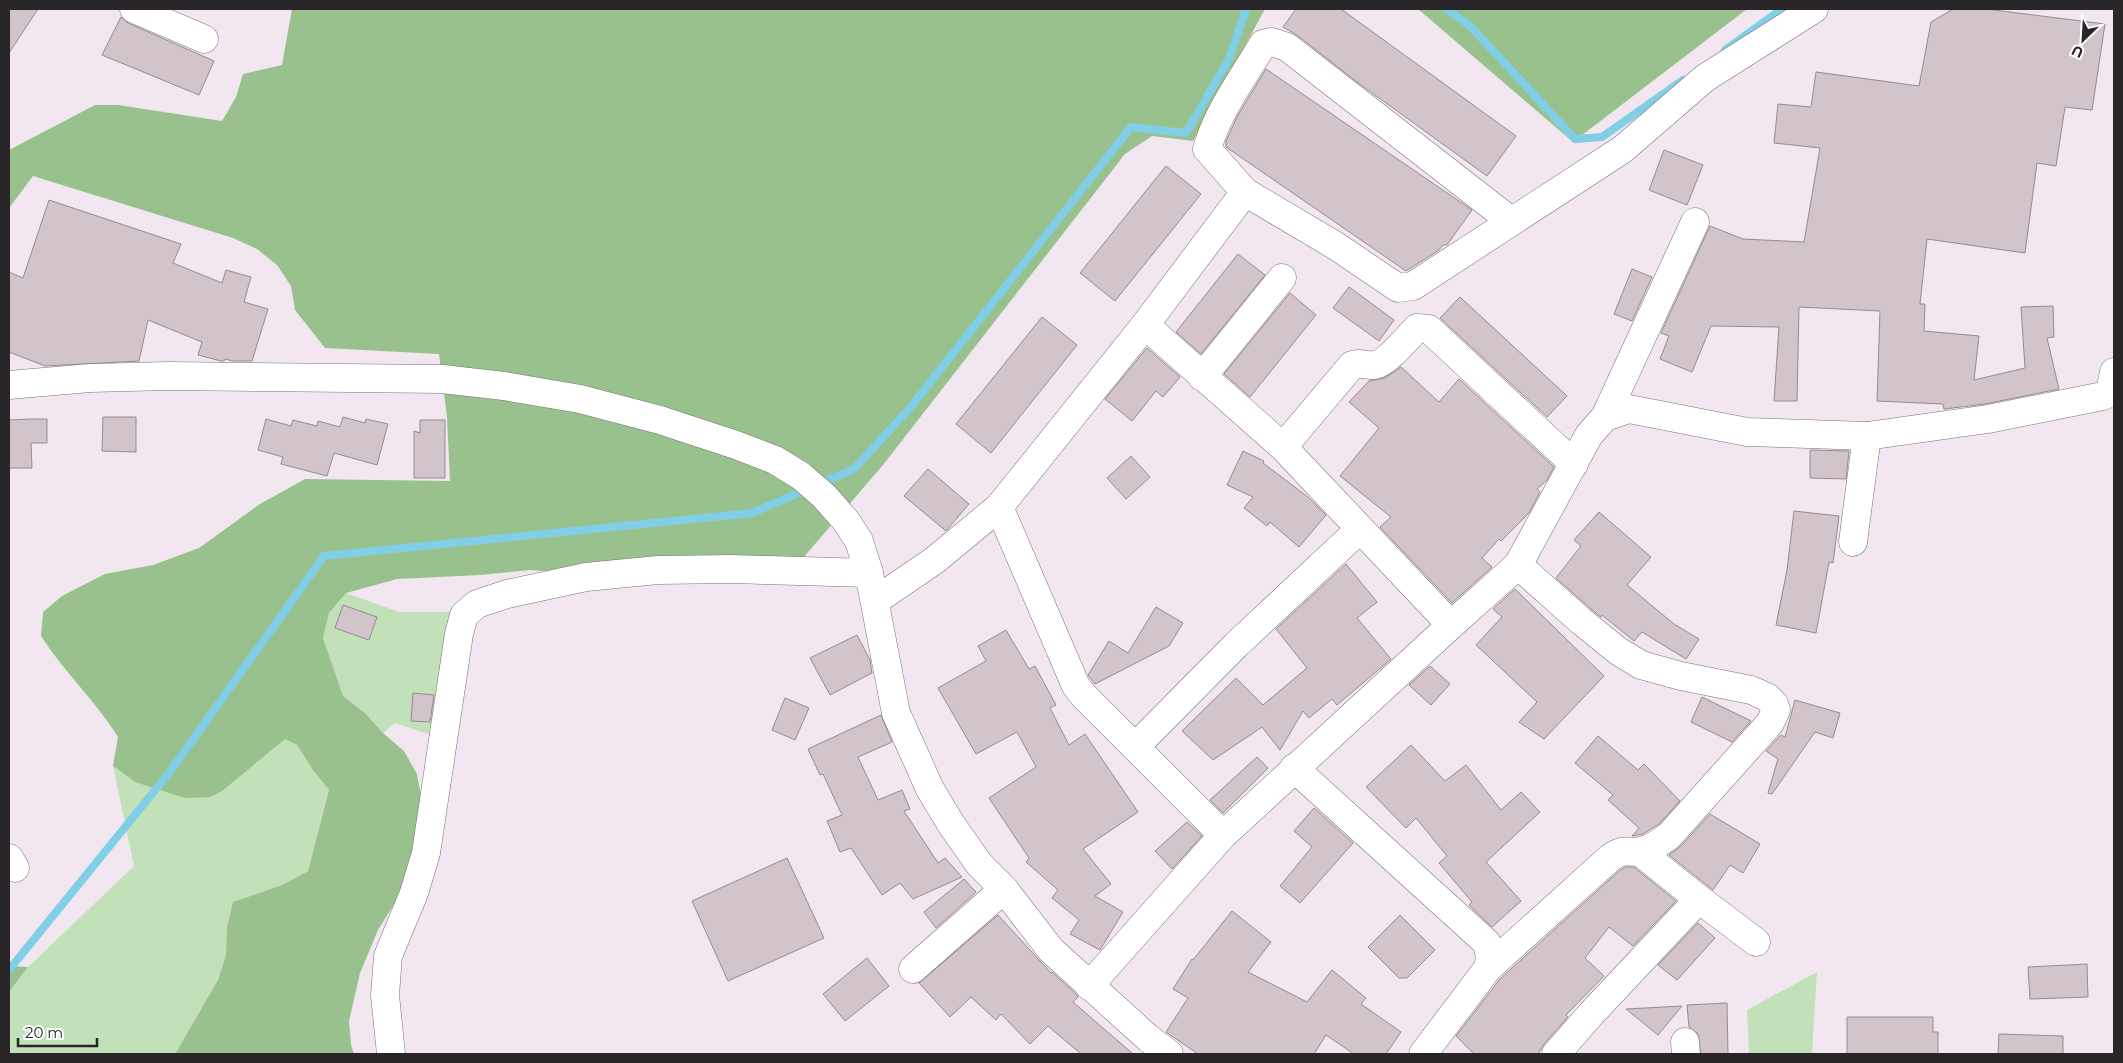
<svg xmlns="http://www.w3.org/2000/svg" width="2123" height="1063" viewBox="0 0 2123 1063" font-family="Montserrat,sans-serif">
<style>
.green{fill:#c3e1b9}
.forest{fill:#99c18d}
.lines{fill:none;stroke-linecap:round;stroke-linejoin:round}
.stream{stroke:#81cfe6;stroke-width:8}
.building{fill:#d2c4cb;stroke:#978a90}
.minor-casing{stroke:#7a7078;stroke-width:29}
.minor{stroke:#fff;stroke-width:28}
</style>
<rect width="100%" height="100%" fill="#f2e7f0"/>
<!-- green -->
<g class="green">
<path d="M 346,593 L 399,612 L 457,612 L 434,736 L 395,723 L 383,733 L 365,713 L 343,696 L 323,638 L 329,613 Z"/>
<path d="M 285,739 L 297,745 L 313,770 L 329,790 L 308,871 L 282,885 L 233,902 L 227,927 L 226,955 L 218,980 L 175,1054 L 9,1054 L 9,992 L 28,967 L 134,866 L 113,766 L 135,782 L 271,749 Z"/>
<path d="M 1817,972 L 1812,1054 L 1749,1054 L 1747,1010 Z"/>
</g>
<!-- forest -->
<g class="forest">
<path d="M 292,9 L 1265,9 L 1193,141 L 1152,136 L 1125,154 L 883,465 L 803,558 L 555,572 L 530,570 L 480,575 L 397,579 L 346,593 L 329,613 L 323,638 L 343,696 L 365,713 L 383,733 L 404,751 L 417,774 L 422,802 L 407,883 L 378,930 L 360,973 L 349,1021 L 351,1045 L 354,1054 L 175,1054 L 218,980 L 226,955 L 227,927 L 233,902 L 282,885 L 308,871 L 329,790 L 313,770 L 297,745 L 285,739 L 222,791 L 210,797 L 185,798 L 135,782 L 113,766 L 118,737 C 95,700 64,672 41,636 L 43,612 L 62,596 L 105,574 L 153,565 L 199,548 L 260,504 L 305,479 L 450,481 L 447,417 L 439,354 L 325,348 L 295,310 L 291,286 L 277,265 L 257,249 L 233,238 L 33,176 L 9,208 L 9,150 L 95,105 L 118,105 L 222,121 L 236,97 L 243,74 L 282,65 Z"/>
<path d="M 1418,9 L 1747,9 L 1573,142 Z"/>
<path d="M 9,966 L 28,967 L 9,992 Z"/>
</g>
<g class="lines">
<!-- stream -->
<g class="stream">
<path d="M 1447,9 L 1471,27 L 1575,139 L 1602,137 L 1683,80"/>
<path d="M 1725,50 L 1782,9"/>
<path d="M 819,484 L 854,469 L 910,408 L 1131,127 L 1186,133 L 1229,59 L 1246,9"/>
<path d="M 9,970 L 169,773 L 324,556 L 752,513 L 808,489"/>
</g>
</g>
<!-- building -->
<g class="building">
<path d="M 9,9 L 38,9 L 9,53 Z"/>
<path d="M 1296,9 L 1341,9 L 1516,136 L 1487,176 L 1357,82 L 1297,35 L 1283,27 Z"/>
<path d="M 1953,9 L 1986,9 L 2105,24 L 2092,110 L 2065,107 L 2056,166 L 2037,163 L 2025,253 L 1927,239 L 1920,304 L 1925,304 L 1924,331 L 1979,336 L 1974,380 L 2025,368 L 2021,307 L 2053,306 L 2054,337 L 2047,338 L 2059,389 L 1985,404 L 1944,409 L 1943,404 L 1877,401 L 1880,311 L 1799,307 L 1797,401 L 1774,401 L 1779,327 L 1711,326 L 1692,372 L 1660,359 L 1669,336 L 1661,333 L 1710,226 L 1743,239 L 1804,242 L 1820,148 L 1774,143 L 1778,104 L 1811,107 L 1816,72 L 1919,86 L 1931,22 Z"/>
<path d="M 121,17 L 128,23 L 214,61 L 199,95 L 102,55 Z"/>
<path d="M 1266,69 L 1472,210 L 1447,245 L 1443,245 L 1439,250 L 1406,271 L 1226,147 L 1226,141 L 1238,115 Z"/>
<path d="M 1664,150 L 1703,165 L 1687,205 L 1649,190 Z"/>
<path d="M 1166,166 L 1201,194 L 1115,301 L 1080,273 Z"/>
<path d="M 49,200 L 181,244 L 173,263 L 222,283 L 226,270 L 251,277 L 244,302 L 268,309 L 252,361 L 233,361 L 225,359 L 224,361 L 221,361 L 198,355 L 202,342 L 148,320 L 139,361 L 45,366 L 9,352 L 9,272 L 23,278 Z"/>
<path d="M 1238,254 L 1265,275 L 1201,354 L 1176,332 Z"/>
<path d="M 1632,269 L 1652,277 L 1632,321 L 1614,314 Z"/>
<path d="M 1349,287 L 1394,320 L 1379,341 L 1333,308 Z"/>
<path d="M 1290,293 L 1316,315 L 1250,397 L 1224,374 Z"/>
<path d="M 1460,297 L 1567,396 L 1547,417 L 1440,318 Z"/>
<path d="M 1042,317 L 1077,345 L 991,453 L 956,424 Z"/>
<path d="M 1147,348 L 1180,377 L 1163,397 L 1156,391 L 1132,421 L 1105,399 Z"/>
<path d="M 1401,367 L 1439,402 L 1459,379 L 1554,467 L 1547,480 L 1537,489 L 1540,492 L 1529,513 L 1501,541 L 1499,539 L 1482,558 L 1492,567 L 1452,603 L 1380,527 L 1391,517 L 1340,476 L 1379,428 L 1349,402 L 1369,381 L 1385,378 Z"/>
<path d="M 103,417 L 136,417 L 136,452 L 102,451 Z"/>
<path d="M 343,417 L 365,423 L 366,419 L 388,424 L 377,465 L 334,453 L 327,476 L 281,464 L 283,457 L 258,450 L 266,419 L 291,426 L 293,420 L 317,426 L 318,421 L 340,427 Z"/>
<path d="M 31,419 L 47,419 L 47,443 L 31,443 L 32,468 L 9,468 L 9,420 Z"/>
<path d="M 420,420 L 445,420 L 445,478 L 414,478 L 414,431 L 420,433 Z"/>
<path d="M 1810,450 L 1849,451 L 1846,479 L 1810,478 Z"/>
<path d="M 1243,451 L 1264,461 L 1263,463 L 1308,497 L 1326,515 L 1299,547 L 1270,522 L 1267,526 L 1244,508 L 1253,497 L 1227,485 Z"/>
<path d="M 1131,456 L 1150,477 L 1126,499 L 1107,478 Z"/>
<path d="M 928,469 L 969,504 L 946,531 L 904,496 Z"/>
<path d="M 1794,511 L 1839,516 L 1833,563 L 1829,562 L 1816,633 L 1776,625 L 1787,570 Z"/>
<path d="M 1599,512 L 1651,557 L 1627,585 L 1674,624 L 1699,639 L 1686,659 L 1642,632 L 1634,641 L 1602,615 L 1601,617 L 1591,609 L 1556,578 L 1581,546 L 1574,540 Z"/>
<path d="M 1346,564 L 1377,602 L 1357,618 L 1391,659 L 1337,705 L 1332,699 L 1309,718 L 1303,711 L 1280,750 L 1262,727 L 1213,760 L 1182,731 L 1236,678 L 1263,705 L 1307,668 L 1276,629 Z"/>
<path d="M 1515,589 L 1604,676 L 1544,739 L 1519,722 L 1537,702 L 1476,645 L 1502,617 L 1493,609 Z"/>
<path d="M 343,605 L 377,617 L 369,640 L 335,628 Z"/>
<path d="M 1156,607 L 1183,623 L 1169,646 L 1095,684 L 1088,675 L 1109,641 L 1128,653 Z"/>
<path d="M 1006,630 L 1029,669 L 1035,666 L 1056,705 L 1050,708 L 1069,745 L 1085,734 L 1138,812 L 1083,849 L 1111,884 L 1095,896 L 1123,912 L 1100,950 L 1070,934 L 1079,920 L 1052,898 L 1058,890 L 1026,862 L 1029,858 L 989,798 L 1036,767 L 1017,732 L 976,754 L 938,688 L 986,661 L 978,646 Z"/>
<path d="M 857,635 L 870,660 L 872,673 L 830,695 L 810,658 Z"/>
<path d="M 1430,666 L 1450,684 L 1431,705 L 1409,685 Z"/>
<path d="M 413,693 L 434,695 L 430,722 L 411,721 Z"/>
<path d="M 1702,697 L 1749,720 L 1751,721 L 1732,742 L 1691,722 Z"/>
<path d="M 785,698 L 809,708 L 795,740 L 772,730 Z"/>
<path d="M 1795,700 L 1840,713 L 1833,738 L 1815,732 L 1772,794 L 1768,793 L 1778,759 L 1766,751 L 1781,735 L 1785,737 Z"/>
<path d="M 881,715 L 892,742 L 858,757 L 878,800 L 902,790 L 910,809 L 904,811 L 938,863 L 945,858 L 962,877 L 913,899 L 900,883 L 882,895 L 851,848 L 840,852 L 827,821 L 842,815 L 823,774 L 820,775 L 808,749 Z"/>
<path d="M 1598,736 L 1638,770 L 1644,764 L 1680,801 L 1659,824 L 1643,834 L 1632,836 L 1639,828 L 1608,800 L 1613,795 L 1575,763 Z"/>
<path d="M 1411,745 L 1445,781 L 1466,765 L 1501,810 L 1521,792 L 1540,812 L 1486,862 L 1521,901 L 1492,927 L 1469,905 L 1472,902 L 1439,863 L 1447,856 L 1416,818 L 1406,828 L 1366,787 Z"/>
<path d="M 1257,757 L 1268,768 L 1223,813 L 1210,800 Z"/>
<path d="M 1314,808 L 1353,843 L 1300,903 L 1280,886 L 1312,847 L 1294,831 Z"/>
<path d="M 1710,814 L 1760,844 L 1743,873 L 1730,865 L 1713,890 L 1669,855 L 1681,846 Z"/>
<path d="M 1187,822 L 1202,836 L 1172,869 L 1155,851 Z"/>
<path d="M 787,858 L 824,938 L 728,981 L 692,901 Z"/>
<path d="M 1626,867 L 1634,867 L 1676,901 L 1633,946 L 1609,927 L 1585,958 L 1604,976 L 1566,1015 L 1568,1017 L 1544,1044 L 1538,1054 L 1474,1054 L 1456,1036 L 1500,979 L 1620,870 Z"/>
<path d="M 964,879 L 976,892 L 936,928 L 924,912 Z"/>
<path d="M 1232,911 L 1271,942 L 1248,972 L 1307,1002 L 1332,970 L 1366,998 L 1361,1004 L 1401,1032 L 1386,1054 L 1354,1054 L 1326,1035 L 1314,1054 L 1198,1054 L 1166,1032 L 1188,998 L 1173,989 L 1192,959 L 1193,960 Z"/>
<path d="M 998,915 L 1051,973 L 1052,972 L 1076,994 L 1078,997 L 1073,1002 L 1133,1054 L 1081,1054 L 1048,1026 L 1030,1044 L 1001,1014 L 996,1020 L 971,997 L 950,1017 L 919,983 Z"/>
<path d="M 1400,915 L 1435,950 L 1407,978 L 1399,978 L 1368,947 Z"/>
<path d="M 1698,923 L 1715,938 L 1677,980 L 1658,965 Z"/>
<path d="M 867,958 L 889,986 L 845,1021 L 823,994 Z"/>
<path d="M 2087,964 L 2088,997 L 2030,999 L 2028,967 Z"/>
<path d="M 1727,1003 L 1728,1054 L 1701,1054 L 1698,1034 L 1689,1027 L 1687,1005 Z"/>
<path d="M 1682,1006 L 1658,1035 L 1626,1009 Z"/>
<path d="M 1847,1017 L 1933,1017 L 1933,1032 L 1938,1032 L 1938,1054 L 1847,1054 Z"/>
<path d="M 1999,1034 L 2063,1036 L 2063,1054 L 1998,1054 Z"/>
</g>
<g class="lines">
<defs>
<g id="minor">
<path d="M 134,9 L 204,39"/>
<path d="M 1245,192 L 1207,149 C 1218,111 1243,78 1263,44 L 1272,42 L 1287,47 L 1511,221"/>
<path d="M 1145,325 L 1283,447 L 1451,625"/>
<path d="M 1202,377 L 1282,278"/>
<path d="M 9,385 L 90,378 L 168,376 L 442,379 L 504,386 L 580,399 L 660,420 L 736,445 L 775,460 L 801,476 L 824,496 L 846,521 L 859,541 L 869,573 L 896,713 L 930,789 L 951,824 L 979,864 L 1004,889 L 1051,950 L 1148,1038 L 1169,1054"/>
<path d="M 1605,417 L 1695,222"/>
<path d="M 1283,447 L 1352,365 C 1360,362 1366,366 1375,365 C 1387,363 1408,337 1417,328 L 1429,329 L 1574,464"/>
<path d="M 999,507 L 1076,686 L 1084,696 L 1223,835"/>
<path d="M 1853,542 L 1867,436"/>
<path d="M 875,601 L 935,560 L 999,507 L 1145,325 L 1245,192 L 1336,246 L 1398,288 L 1413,286 L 1623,149 L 1705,78 L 1814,9"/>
<path d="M 1135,747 L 1236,645 L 1360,529"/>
<path d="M 1294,768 L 1487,943 L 1490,957 L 1488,968 L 1423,1054"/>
<path d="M 9,858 L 15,868"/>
<path d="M 1699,899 L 1756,942"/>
<path d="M 1488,968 L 1611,857 C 1627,847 1626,854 1641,851 C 1652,849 1660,842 1669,836 L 1770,723 L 1776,710 L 1774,704 L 1767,697 L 1751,690 L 1681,676 L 1641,665 L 1618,651 L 1581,621 L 1518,565"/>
<path d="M 913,969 L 1004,889"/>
<path d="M 1089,986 L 1223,835 L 1451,625 L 1518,565 L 1589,435 L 1605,417 L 1629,409 L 1747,432 L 1867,436 L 1988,419 L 2103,396 L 2110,392 L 2114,372"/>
<path d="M 1685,1042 L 1686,1054"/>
<path d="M 391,1054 L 385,995 L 388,956 L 414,893 L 426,853 L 459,634 L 464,615 L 477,604 L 507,594 L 586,577 L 658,570 L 732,569 L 869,573"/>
<path d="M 1556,1054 L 1591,1014 L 1699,899 L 1640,852"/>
</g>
</defs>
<!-- minor casing -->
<use href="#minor" class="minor-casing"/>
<!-- minor -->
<use href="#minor" class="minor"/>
</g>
<!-- border -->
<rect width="2123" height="1063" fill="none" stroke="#292529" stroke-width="20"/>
<!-- north arrow -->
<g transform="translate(2083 40) rotate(205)" stroke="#ffffff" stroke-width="4" paint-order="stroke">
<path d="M0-4L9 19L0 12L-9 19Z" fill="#292529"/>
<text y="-8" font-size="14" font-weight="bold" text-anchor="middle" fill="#292529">U</text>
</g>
<!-- scale -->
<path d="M18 1038v8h79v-8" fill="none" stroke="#292529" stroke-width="2.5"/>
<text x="25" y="1038" font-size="15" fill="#292529" stroke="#ffffff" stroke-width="4" paint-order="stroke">20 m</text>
</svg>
